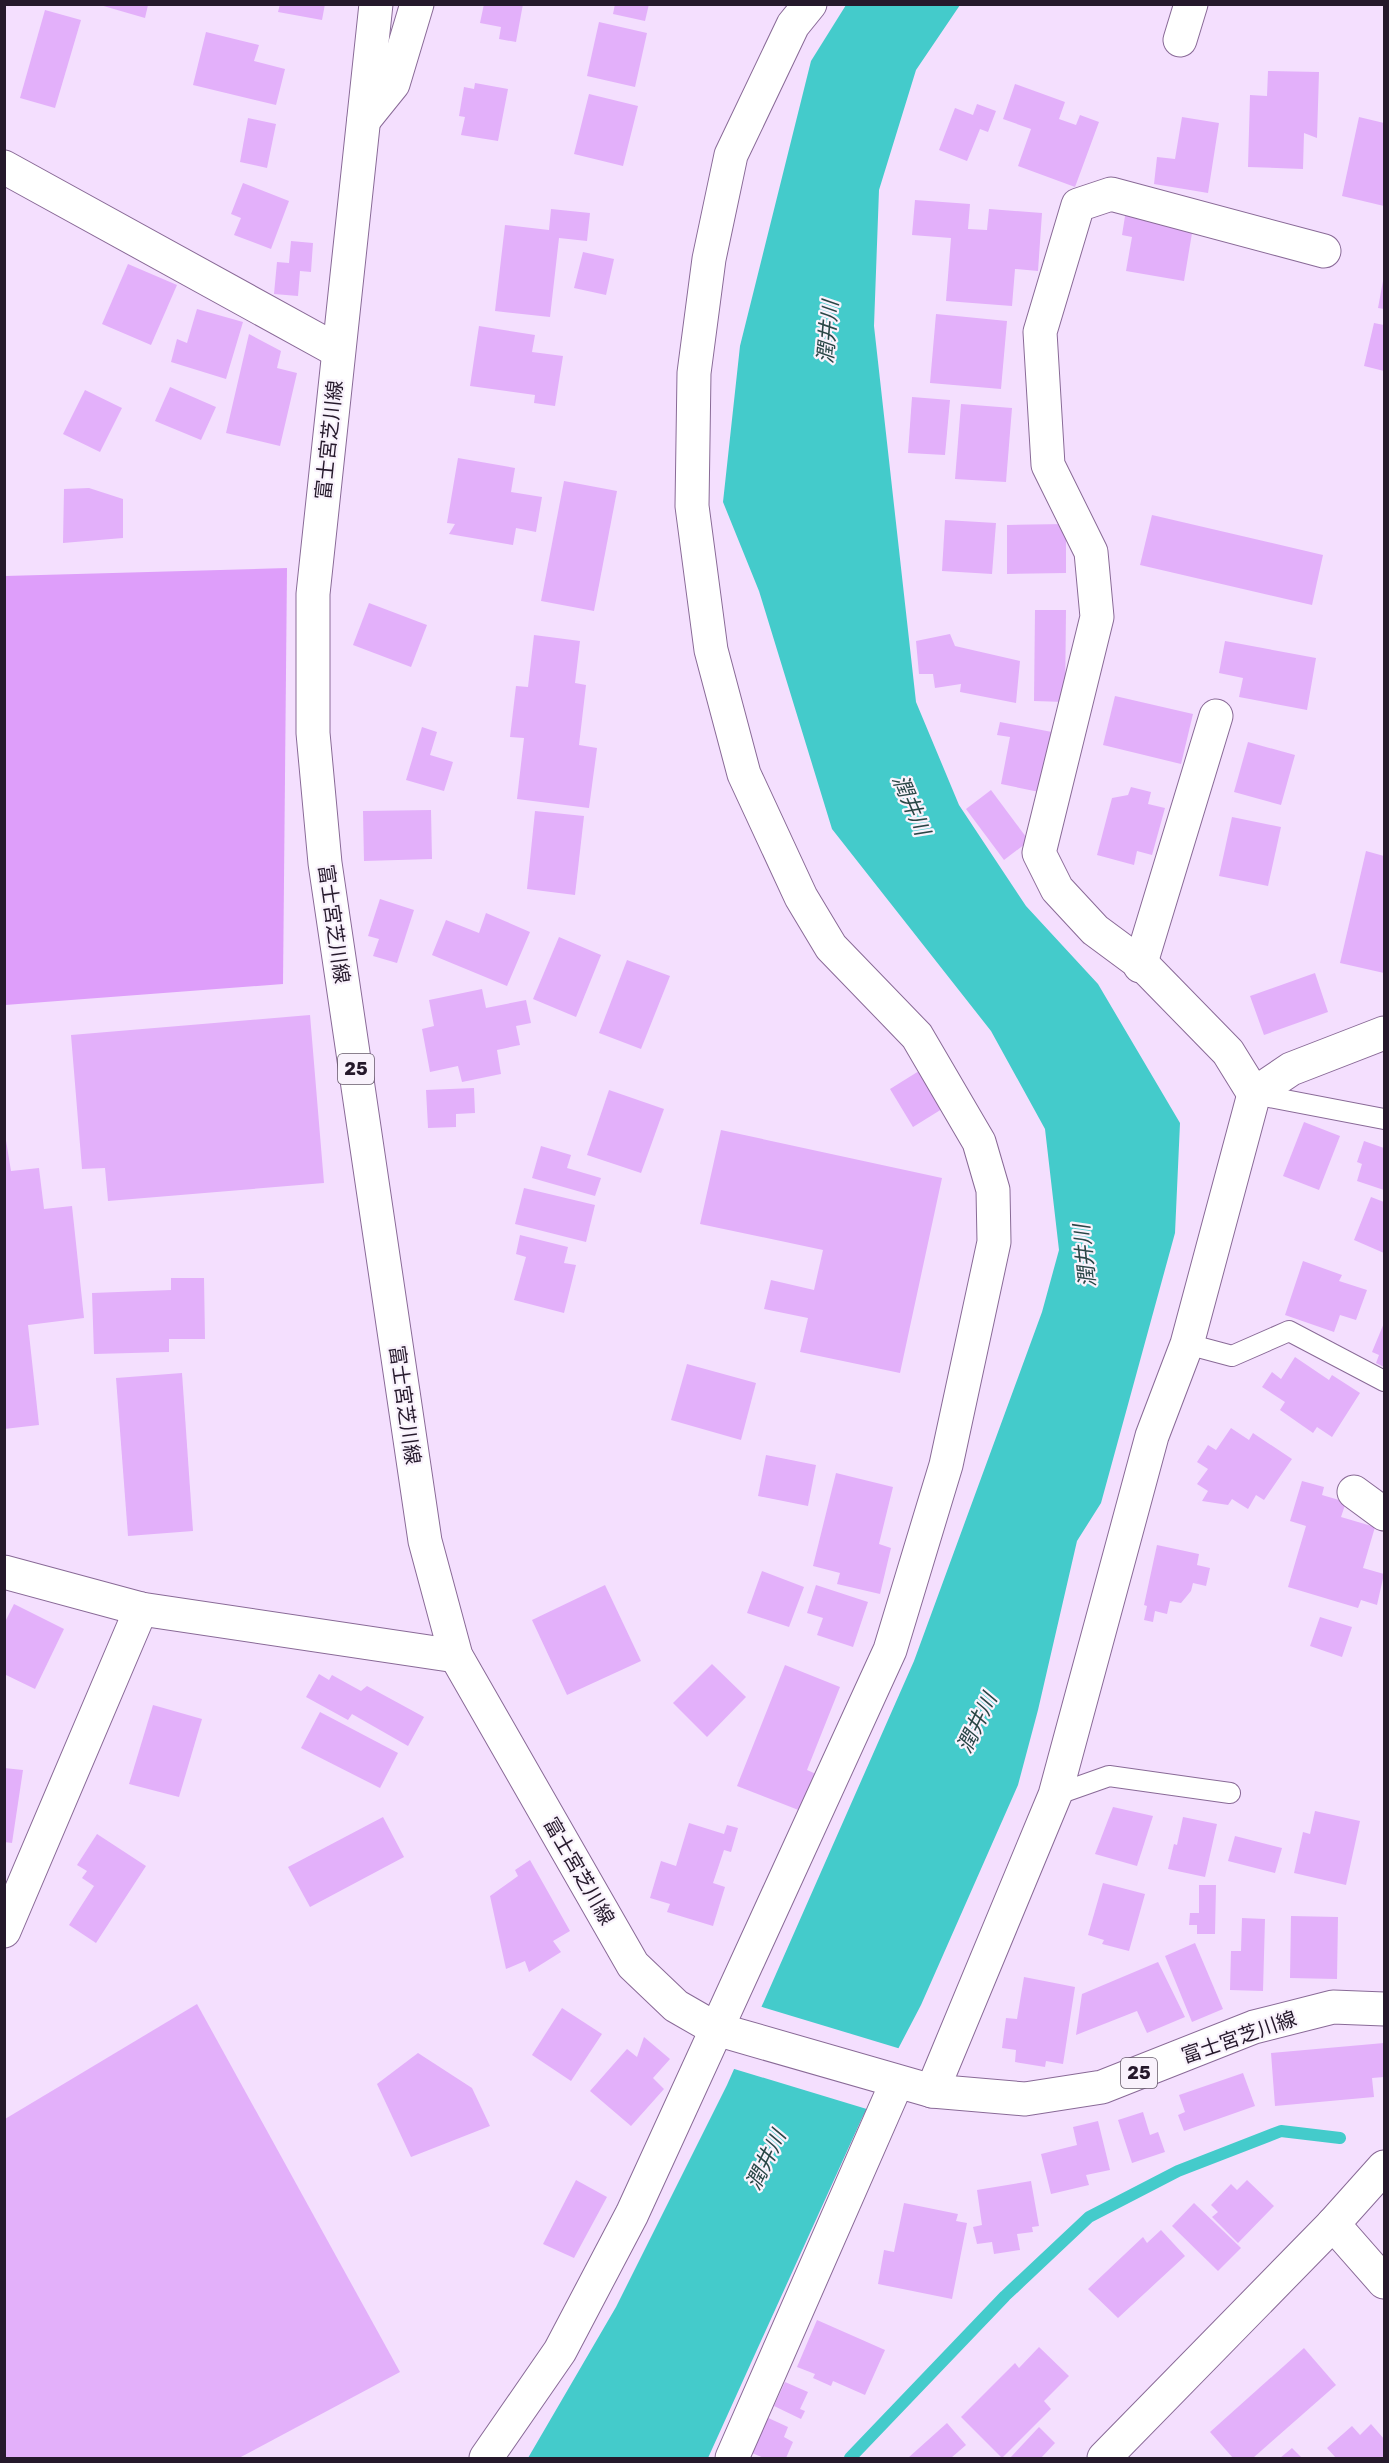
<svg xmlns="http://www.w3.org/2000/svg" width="1389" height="2463" viewBox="0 0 1389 2463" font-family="Rubik,'Noto Sans JP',sans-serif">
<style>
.green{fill:#de9efa}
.water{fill:#44cbcb}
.pier{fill:#f4dffe}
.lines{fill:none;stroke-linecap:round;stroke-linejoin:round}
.stream{stroke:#44cbcb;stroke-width:12}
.building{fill:#e3b0fa}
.service-casing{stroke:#896a97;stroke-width:22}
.minor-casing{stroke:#896a97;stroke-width:35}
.tertiary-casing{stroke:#896a97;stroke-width:35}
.primary-casing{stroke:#896a97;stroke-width:35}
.service{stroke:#fff;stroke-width:20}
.minor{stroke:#fff;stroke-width:33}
.tertiary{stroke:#fff;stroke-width:33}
.primary{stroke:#fff;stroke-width:33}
.labels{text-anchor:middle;stroke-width:4.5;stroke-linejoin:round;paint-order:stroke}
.shield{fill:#f9f2fc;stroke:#655a6a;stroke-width:1.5}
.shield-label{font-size:18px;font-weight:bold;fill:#25192b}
.street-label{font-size:20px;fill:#25192b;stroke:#f9f2fc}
.water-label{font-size:21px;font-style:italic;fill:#294646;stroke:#f9f2fc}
</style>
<rect width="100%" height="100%" fill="#f4dffe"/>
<!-- green -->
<path class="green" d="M 287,568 L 283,984 L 5,1005 L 5,576 Z"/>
<!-- water -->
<path class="water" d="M 846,5 L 960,5 L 916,70 L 879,190 L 874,326 L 916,702 L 959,805 L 1026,906 L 1098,984 L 1180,1123 L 1175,1233 L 1101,1503 L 1077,1541 L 1038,1710 L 1018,1785 L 921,2005 L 862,2118 L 708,2458 L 528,2458 L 616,2307 L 727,2085 L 914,1661 L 1042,1312 L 1059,1250 L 1045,1129 L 991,1031 L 832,829 L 759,591 L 723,502 L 740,346 L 811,61 Z"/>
<!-- pier -->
<path class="pier" d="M 759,2006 L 901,2049 L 870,2110 L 731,2068 Z"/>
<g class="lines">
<!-- stream -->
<path class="stream" d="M 850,2458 L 1005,2296 L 1089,2217 L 1178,2171 L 1281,2131 L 1340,2138"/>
</g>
<!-- building -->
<g class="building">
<path d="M 280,4 L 325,4 L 322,20 L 278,12 Z"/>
<path d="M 484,4 L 523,4 L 516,42 L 499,39 L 501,27 L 480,23 Z"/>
<path d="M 615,4 L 649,4 L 645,21 L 613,14 Z"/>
<path d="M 100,5 L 148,5 L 145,18 Z"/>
<path d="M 45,10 L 81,20 L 55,108 L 20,98 Z"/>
<path d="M 599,22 L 647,33 L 635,87 L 587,76 Z"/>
<path d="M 206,32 L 259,45 L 254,61 L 285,69 L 276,105 L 193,85 Z"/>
<path d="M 1268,71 L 1319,72 L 1317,138 L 1304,133 L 1303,169 L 1248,167 L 1250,95 L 1267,96 Z"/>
<path d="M 475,83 L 508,89 L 498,141 L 461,135 L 465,117 L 459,116 L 464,87 L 474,89 Z"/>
<path d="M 1015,84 L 1065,102 L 1059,119 L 1076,125 L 1080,115 L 1099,122 L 1075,187 L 1018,166 L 1031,129 L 1003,119 Z"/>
<path d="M 589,94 L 638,106 L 623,166 L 574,154 Z"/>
<path d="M 977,104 L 996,111 L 988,132 L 980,129 L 967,161 L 939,150 L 955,108 L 973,115 Z"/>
<path d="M 1182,117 L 1219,123 L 1208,193 L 1154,184 L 1157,157 L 1175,159 Z"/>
<path d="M 1359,117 L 1384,123 L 1384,206 L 1342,196 Z"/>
<path d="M 248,118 L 276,124 L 267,168 L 240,162 Z"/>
<path d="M 243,183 L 289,201 L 271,249 L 234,235 L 241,218 L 231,214 Z"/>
<path d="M 915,200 L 970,204 L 968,229 L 987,230 L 989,209 L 1042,213 L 1038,271 L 1015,269 L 1012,306 L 946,301 L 951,238 L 912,235 Z"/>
<path d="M 551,209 L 590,213 L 587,241 L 559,238 L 550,317 L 495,311 L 505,225 L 549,230 Z"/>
<path d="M 1126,210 L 1194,221 L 1184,281 L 1126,271 L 1132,237 L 1122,235 Z"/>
<path d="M 291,241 L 313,243 L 311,272 L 300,271 L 298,296 L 274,294 L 277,262 L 289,263 Z"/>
<path d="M 583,252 L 614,259 L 606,295 L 574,288 Z"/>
<path d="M 128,264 L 177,285 L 151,345 L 102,324 Z"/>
<path d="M 1383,281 L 1384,281 L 1384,309 L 1378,308 Z"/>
<path d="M 197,309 L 243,322 L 226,379 L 171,362 L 177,339 L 187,343 Z"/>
<path d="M 936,314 L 1007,321 L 1001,389 L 930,383 Z"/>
<path d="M 1374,323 L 1384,325 L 1384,371 L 1364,366 Z"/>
<path d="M 479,326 L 535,335 L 532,352 L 563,356 L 555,406 L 534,403 L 535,395 L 470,386 Z"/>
<path d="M 249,334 L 281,351 L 277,368 L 297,373 L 280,446 L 226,433 Z"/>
<path d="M 170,387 L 216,407 L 201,440 L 155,421 Z"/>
<path d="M 85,390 L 122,408 L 100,452 L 63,434 Z"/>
<path d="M 912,397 L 950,400 L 945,455 L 908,453 Z"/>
<path d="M 961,404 L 1012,408 L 1006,482 L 955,479 Z"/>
<path d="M 458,458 L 515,468 L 511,492 L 542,497 L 536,532 L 516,528 L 513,545 L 449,534 L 455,524 L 447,523 Z"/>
<path d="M 564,481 L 617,491 L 594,611 L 541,601 Z"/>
<path d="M 89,488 L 123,499 L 123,538 L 63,543 L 64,489 Z"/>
<path d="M 1152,515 L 1323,555 L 1312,605 L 1140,565 Z"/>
<path d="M 945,520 L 996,523 L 992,574 L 942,571 Z"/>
<path d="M 1066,524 L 1066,573 L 1007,574 L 1007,525 Z"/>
<path d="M 369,603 L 427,625 L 411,667 L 353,645 Z"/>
<path d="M 1035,610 L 1066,610 L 1065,702 L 1034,701 Z"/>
<path d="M 950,634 L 955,646 L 1020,661 L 1016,703 L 960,692 L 961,684 L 935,688 L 933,674 L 919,674 L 916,641 Z"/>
<path d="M 534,635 L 580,641 L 575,683 L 586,685 L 579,745 L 597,748 L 589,808 L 517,799 L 524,738 L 510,737 L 516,686 L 528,687 Z"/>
<path d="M 1225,641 L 1316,658 L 1307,710 L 1239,697 L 1243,678 L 1219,673 Z"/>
<path d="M 1115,696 L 1193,714 L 1181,764 L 1103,745 Z"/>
<path d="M 1000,722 L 1057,733 L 1044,793 L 1001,784 L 1010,737 L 997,735 Z"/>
<path d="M 422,727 L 437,732 L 430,755 L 453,762 L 444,791 L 406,780 Z"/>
<path d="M 1248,742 L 1295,755 L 1281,805 L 1234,792 Z"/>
<path d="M 1131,787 L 1151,792 L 1148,804 L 1165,808 L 1152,855 L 1137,851 L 1134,865 L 1097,855 L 1112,798 L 1128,795 Z"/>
<path d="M 991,790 L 1029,841 L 1004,860 L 966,809 Z"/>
<path d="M 431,810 L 432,859 L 364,861 L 363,811 Z"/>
<path d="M 535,811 L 584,816 L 575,895 L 527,889 Z"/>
<path d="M 1232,817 L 1281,827 L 1268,886 L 1219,876 Z"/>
<path d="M 1366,851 L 1384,856 L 1384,973 L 1340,963 Z"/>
<path d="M 380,899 L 414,910 L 397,963 L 373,956 L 379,939 L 368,936 Z"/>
<path d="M 486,913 L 530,932 L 507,986 L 432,955 L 446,920 L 479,933 Z"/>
<path d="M 559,937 L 601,955 L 576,1017 L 533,999 Z"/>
<path d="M 627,960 L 670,976 L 641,1049 L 599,1033 Z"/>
<path d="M 1315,973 L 1328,1012 L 1264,1035 L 1250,996 Z"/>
<path d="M 482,989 L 486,1008 L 526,1000 L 531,1023 L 516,1026 L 520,1045 L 497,1050 L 501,1074 L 462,1082 L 458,1066 L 430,1072 L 422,1029 L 434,1026 L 429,1000 Z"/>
<path d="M 310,1015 L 324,1183 L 108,1201 L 105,1168 L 82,1169 L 71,1035 Z"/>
<path d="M 919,1071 L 942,1109 L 913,1127 L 890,1089 Z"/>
<path d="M 474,1088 L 475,1113 L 456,1114 L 456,1127 L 428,1128 L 426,1090 Z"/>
<path d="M 609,1090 L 664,1109 L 641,1173 L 587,1155 Z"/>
<path d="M 1304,1122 L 1340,1136 L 1319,1190 L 1283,1176 Z"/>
<path d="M 4,1128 L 11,1171 L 39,1168 L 44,1209 L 72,1206 L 84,1318 L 28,1325 L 39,1425 L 4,1429 Z"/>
<path d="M 721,1130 L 942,1178 L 900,1373 L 800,1352 L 808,1318 L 764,1309 L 771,1280 L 814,1290 L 823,1250 L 700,1224 Z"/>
<path d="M 1364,1141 L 1384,1148 L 1384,1190 L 1357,1181 L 1362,1164 L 1357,1162 Z"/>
<path d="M 541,1146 L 571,1155 L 567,1168 L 601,1178 L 595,1196 L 532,1178 Z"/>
<path d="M 524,1188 L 595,1205 L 586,1242 L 515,1224 Z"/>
<path d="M 1371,1197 L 1384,1202 L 1384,1253 L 1354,1240 Z"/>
<path d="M 520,1235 L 568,1247 L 564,1263 L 576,1265 L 564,1313 L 514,1300 L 526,1257 L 516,1254 Z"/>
<path d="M 1303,1261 L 1342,1275 L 1339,1281 L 1367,1290 L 1356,1320 L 1340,1315 L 1334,1332 L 1285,1315 Z"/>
<path d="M 171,1278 L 204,1278 L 205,1339 L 169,1339 L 169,1352 L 94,1354 L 92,1293 L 171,1290 Z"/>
<path d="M 1384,1323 L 1384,1367 L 1376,1363 L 1379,1355 L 1372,1352 Z"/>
<path d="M 1295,1357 L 1329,1380 L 1332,1375 L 1360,1393 L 1332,1437 L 1317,1427 L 1313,1433 L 1280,1410 L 1285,1402 L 1262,1387 L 1272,1372 L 1281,1379 Z"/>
<path d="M 687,1364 L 756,1383 L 741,1440 L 671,1420 Z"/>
<path d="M 182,1373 L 193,1531 L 128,1536 L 116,1378 Z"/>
<path d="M 1231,1428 L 1249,1440 L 1253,1433 L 1292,1459 L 1264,1500 L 1256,1495 L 1248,1509 L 1232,1499 L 1228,1505 L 1202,1501 L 1208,1491 L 1197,1484 L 1208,1469 L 1197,1462 L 1208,1445 L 1216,1450 Z"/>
<path d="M 766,1455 L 816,1465 L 808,1506 L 758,1496 Z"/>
<path d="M 836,1473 L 893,1487 L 879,1544 L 891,1548 L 880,1594 L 837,1584 L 840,1573 L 813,1566 Z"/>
<path d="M 1302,1481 L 1324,1487 L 1322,1495 L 1346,1502 L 1341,1517 L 1375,1527 L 1363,1568 L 1384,1574 L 1377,1605 L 1361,1600 L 1358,1608 L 1288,1587 L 1306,1526 L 1290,1521 Z"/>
<path d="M 1157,1545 L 1199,1554 L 1197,1565 L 1210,1568 L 1206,1586 L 1193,1583 L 1191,1591 L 1181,1603 L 1170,1601 L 1167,1614 L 1155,1611 L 1153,1622 L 1144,1620 L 1147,1606 L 1144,1605 Z"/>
<path d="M 762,1571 L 804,1587 L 789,1627 L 747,1613 Z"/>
<path d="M 605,1585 L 641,1661 L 567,1695 L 532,1620 Z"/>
<path d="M 816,1585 L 868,1602 L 853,1647 L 817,1635 L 823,1618 L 807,1613 Z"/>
<path d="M 14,1604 L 64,1629 L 35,1689 L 4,1674 L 4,1624 Z"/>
<path d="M 1320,1617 L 1352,1627 L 1342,1657 L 1310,1646 Z"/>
<path d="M 712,1664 L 746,1697 L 707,1737 L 673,1703 Z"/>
<path d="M 785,1665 L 840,1687 L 807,1770 L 816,1774 L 801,1811 L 737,1786 Z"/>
<path d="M 319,1674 L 329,1680 L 332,1675 L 361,1691 L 367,1686 L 424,1717 L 408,1746 L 352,1714 L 348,1720 L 306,1697 Z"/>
<path d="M 153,1705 L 202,1719 L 179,1797 L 129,1784 Z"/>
<path d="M 320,1712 L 398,1753 L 380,1788 L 301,1748 Z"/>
<path d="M 4,1768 L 23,1770 L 12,1843 L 4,1842 Z"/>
<path d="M 1113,1807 L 1153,1816 L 1137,1866 L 1095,1854 Z"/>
<path d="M 1315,1811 L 1360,1821 L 1346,1885 L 1294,1873 L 1303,1832 L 1310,1834 Z"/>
<path d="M 383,1817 L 404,1857 L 310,1907 L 288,1867 Z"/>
<path d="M 1183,1817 L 1217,1824 L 1205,1877 L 1168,1869 L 1174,1844 L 1177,1845 Z"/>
<path d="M 689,1823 L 724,1834 L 727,1825 L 738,1828 L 731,1852 L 724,1850 L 713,1883 L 725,1887 L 713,1926 L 667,1912 L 670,1904 L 650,1898 L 661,1861 L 676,1866 Z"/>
<path d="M 97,1834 L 146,1866 L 96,1943 L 69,1925 L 94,1886 L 82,1878 L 87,1871 L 77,1865 Z"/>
<path d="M 1235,1836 L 1282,1848 L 1275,1873 L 1228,1861 Z"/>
<path d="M 530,1860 L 570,1931 L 553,1941 L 561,1952 L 529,1972 L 525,1961 L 506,1969 L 490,1896 L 518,1876 L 515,1870 Z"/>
<path d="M 1103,1883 L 1145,1894 L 1129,1951 L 1102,1944 L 1104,1940 L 1088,1935 Z"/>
<path d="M 1199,1885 L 1216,1885 L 1215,1934 L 1197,1934 L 1197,1925 L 1189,1925 L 1190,1913 L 1199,1913 Z"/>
<path d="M 1291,1916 L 1338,1917 L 1337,1979 L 1290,1978 Z"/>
<path d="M 1242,1918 L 1265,1919 L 1263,1991 L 1230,1990 L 1231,1951 L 1241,1951 Z"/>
<path d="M 1195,1943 L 1223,2009 L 1192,2022 L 1165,1956 Z"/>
<path d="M 1158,1962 L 1185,2017 L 1147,2033 L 1137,2011 L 1076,2035 L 1082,1994 Z"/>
<path d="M 1024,1977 L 1075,1987 L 1063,2064 L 1046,2061 L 1045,2067 L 1015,2062 L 1016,2050 L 1002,2048 L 1006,2018 L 1017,2019 Z"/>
<path d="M 197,2004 L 400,2372 L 239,2458 L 5,2458 L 5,2119 Z"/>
<path d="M 562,2008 L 602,2034 L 571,2081 L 532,2055 Z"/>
<path d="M 644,2037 L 670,2059 L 653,2078 L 664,2089 L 631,2126 L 590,2091 L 627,2049 L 637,2057 Z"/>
<path d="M 1384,2043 L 1384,2077 L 1372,2078 L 1374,2097 L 1275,2106 L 1271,2053 Z"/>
<path d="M 418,2053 L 472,2088 L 490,2126 L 411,2157 L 377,2084 Z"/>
<path d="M 1243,2073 L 1255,2106 L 1184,2131 L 1178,2115 L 1185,2112 L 1179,2095 Z"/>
<path d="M 1143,2112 L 1150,2135 L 1158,2132 L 1165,2152 L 1132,2163 L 1118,2120 Z"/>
<path d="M 1098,2121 L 1110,2170 L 1086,2175 L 1089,2185 L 1051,2194 L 1041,2154 L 1077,2145 L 1073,2127 Z"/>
<path d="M 576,2180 L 607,2197 L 574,2258 L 543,2244 Z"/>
<path d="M 1247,2180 L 1274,2206 L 1238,2243 L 1212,2217 L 1218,2212 L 1211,2205 L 1231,2184 L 1237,2190 Z"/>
<path d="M 1031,2181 L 1039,2226 L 1032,2227 L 1033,2232 L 1017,2234 L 1020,2250 L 994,2254 L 992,2242 L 977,2244 L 973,2227 L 982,2225 L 977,2190 Z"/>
<path d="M 904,2203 L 958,2214 L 956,2221 L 967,2223 L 952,2299 L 878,2284 L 884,2250 L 894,2252 Z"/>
<path d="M 1194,2203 L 1241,2248 L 1218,2271 L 1172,2226 Z"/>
<path d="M 1161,2230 L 1185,2256 L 1118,2318 L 1088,2289 L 1143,2237 L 1147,2243 Z"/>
<path d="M 817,2320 L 885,2350 L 865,2395 L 833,2381 L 831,2386 L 813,2378 L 815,2374 L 797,2367 Z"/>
<path d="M 1039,2347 L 1069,2376 L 1044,2401 L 1051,2409 L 1002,2458 L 961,2417 L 1015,2363 L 1019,2368 Z"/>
<path d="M 1304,2348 L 1336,2385 L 1253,2458 L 1233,2458 L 1210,2432 Z"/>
<path d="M 785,2382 L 808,2392 L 800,2409 L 805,2411 L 801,2419 L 774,2406 Z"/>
<path d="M 764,2416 L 788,2427 L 784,2437 L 793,2442 L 786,2458 L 764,2458 L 747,2451 Z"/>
<path d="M 947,2423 L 966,2445 L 951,2458 L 908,2458 Z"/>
<path d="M 1371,2424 L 1384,2439 L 1384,2458 L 1336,2458 L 1327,2448 L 1352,2426 L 1360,2435 Z"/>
<path d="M 1039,2427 L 1055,2443 L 1041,2458 L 1010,2458 Z"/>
<path d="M 1292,2448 L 1302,2458 L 1280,2458 Z"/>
</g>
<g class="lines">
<defs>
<g id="service">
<path d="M 1254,1094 L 1384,1119"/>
<path d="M 1187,1344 L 1232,1356 L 1289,1331 L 1384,1381"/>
<path d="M 1055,1795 L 1109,1776 L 1230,1793"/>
</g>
<g id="minor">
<path d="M 1180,40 L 1191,4"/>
<path d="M 364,120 L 393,84 L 417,4"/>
<path d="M 4,167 L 338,351"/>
<path d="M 1140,966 L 1216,716"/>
<path d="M 1254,1094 L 1228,1052 L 1145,967 L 1095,930 L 1057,889 L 1039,853 L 1097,617 L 1091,552 L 1048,465 L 1040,332 L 1078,205 L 1111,194 L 1324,251"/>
<path d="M 1354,1492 L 1384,1514"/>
<path d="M 4,1572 L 141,1609 L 456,1656"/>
<path d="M 4,1931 L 141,1609"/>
<path d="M 1333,2224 L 1384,2282"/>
<path d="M 486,2458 L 560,2351 L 632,2214 L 890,1650 L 946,1465 L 994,1242 L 993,1190 L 979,1142 L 917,1036 L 831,947 L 801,897 L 744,774 L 711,650 L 692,506 L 694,373 L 709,259 L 731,155 L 793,25 L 810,4"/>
<path d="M 732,2458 L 897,2082"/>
</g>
<g id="tertiary">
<path d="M 932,2091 L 1055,1795 L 1152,1436 L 1187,1344 L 1254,1094 L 1291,1069 L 1384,1033"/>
<path d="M 1104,2458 L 1333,2224 L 1384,2167"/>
</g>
<path id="primary" d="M 376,4 L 313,594 L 313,733 L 325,863 L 425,1541 L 456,1656 L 633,1965 L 676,2006 L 716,2029 L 932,2091 L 1025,2099 L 1102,2087 L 1254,2027 L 1333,2007 L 1384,2009"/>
</defs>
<!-- service casing -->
<use href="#service" class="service-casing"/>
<!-- minor casing -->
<use href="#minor" class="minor-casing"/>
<!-- tertiary casing -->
<use href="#tertiary" class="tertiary-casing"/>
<!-- primary casing -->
<use href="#primary" class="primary-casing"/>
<!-- service -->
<use href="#service" class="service"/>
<!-- minor -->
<use href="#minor" class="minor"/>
<!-- tertiary -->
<use href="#tertiary" class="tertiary"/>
<!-- primary -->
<use href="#primary" class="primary"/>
</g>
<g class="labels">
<!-- shield labels -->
<g class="shield">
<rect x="338" y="1054" width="36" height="30" rx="4.5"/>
<rect x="1121" y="2058" width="36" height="30" rx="4.5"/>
</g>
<g class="shield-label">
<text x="356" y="1075">25</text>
<text x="1139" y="2079">25</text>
</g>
<!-- street labels -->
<g class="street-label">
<text transform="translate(329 440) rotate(-84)" y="7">富士宮芝川線</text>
<text transform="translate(334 924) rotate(82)" y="7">富士宮芝川線</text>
<text transform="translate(405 1405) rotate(82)" y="7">富士宮芝川線</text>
<text transform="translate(579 1871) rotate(60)" y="7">富士宮芝川線</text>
<text transform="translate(1239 2037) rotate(-19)" y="7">富士宮芝川線</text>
</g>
<!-- water labels -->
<g class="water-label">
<text transform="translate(828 332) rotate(-85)" y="7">潤井川</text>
<text transform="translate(911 805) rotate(67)" y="7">潤井川</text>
<text transform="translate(1085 1256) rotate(-96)" y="7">潤井川</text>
<text transform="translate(977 1723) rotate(-64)" y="7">潤井川</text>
<text transform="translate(766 2160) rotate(-64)" y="7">潤井川</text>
</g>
</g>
<!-- border -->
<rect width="1389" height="2463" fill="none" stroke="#25192b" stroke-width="12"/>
</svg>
